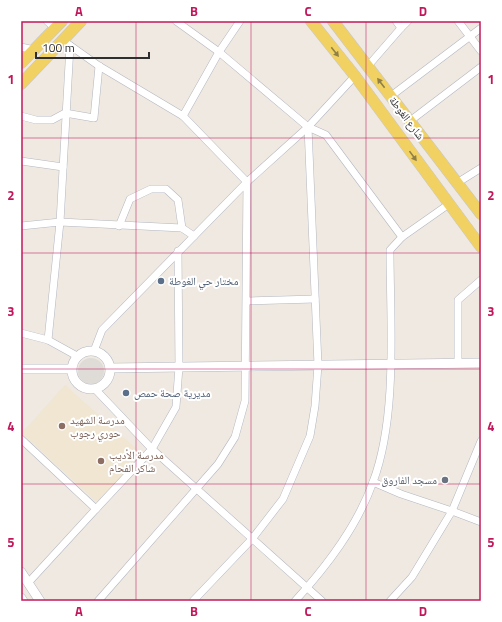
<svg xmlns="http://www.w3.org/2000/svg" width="502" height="622" viewBox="0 0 502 622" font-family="'Titillium Web','Noto Naskh Arabic',sans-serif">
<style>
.education{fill:#f0e6d1}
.plaza{fill:#dfdcd8}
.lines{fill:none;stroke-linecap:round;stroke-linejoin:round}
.minor-casing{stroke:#b4b7c1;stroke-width:8}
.secondary-casing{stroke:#b4b7c1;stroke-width:10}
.primary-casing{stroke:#c9c9c9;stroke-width:12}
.minor{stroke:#fff;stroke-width:7}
.secondary{stroke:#fff;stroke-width:9}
.primary{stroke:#f2d163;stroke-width:11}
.oneway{fill:#908048}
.grid{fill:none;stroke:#c2185b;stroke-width:1;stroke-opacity:0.55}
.service-dot{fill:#5c6f8a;stroke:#fff;stroke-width:1.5}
.education-dot{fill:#8d6e63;stroke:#fff;stroke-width:1.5}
.worship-dot{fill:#6b7280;stroke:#fff;stroke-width:1.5}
.labels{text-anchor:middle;stroke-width:4;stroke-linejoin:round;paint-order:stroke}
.street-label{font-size:11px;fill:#2e2e2e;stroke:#fff}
.service-label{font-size:11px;fill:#4e5e75;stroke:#fff;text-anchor:start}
.education-label{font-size:11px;fill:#785e54;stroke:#fff;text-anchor:start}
.worship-label{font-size:11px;fill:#5b616d;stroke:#fff;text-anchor:end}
.neatline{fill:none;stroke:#c2185b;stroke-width:1.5}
.grid-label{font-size:13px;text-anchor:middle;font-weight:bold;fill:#c2185b}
</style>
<rect width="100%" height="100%" fill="#efe9e1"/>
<!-- education -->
<path class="education" d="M 65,385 L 142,454 L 97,502 L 22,433 Z"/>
<!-- plaza -->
<circle class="plaza" cx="91" cy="371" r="13"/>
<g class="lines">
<defs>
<g id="minor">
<path d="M 47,21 L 55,28"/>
<path d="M 176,21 L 219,52 L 308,127 L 318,365 L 315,406 L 310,436 L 283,499 L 252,539 L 193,601"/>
<path d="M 458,21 L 481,51"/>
<path d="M 401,28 L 408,21"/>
<path d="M 68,44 L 99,66 L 183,116 L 219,52 L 240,21"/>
<path d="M 21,47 L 34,50"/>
<path d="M 368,66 L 401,28 L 396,21"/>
<path d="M 391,96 L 481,28"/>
<path d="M 21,116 L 36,120 L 52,120 L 65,113 L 94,118 L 99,66"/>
<path d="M 183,116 L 247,182 L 308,127 L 355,76"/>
<path d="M 410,121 L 481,67"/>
<path d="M 308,127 L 326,135 L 402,237"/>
<path d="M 21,161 L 63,167"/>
<path d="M 457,183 L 481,168"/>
<path d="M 21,226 L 60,222 L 182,228 L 194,236"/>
<path d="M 119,226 L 130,199 L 151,189 L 166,189 L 178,200 L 182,228"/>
<path d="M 247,301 L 315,299"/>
<path d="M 21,333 L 48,340 L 77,356"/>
<path d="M 48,340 L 60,222 L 70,46"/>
<path d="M 94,351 L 102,330 L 247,182 L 245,401 L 235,437 L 218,464 L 98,601"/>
<path d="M 458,363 L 458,300 L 481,280"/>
<path d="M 95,389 L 152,449 L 322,601"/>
<path d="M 21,439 L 96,509 L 152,449 L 176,407 L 179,367 L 178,251"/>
<path d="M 373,482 L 401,494 L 452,511 L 481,441"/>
<path d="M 28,583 L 96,509"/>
<path d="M 295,601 C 327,566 357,527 373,482 C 398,416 390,321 390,250 L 402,237 L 449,204"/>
<path d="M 390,601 L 412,577 L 452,511 L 481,522"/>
</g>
<g id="secondary">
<circle cx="91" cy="370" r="19"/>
<path d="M 110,368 L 481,363"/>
<path d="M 21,369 L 71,369"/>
<path d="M 21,572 L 40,601"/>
<path d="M 21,598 L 23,601"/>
</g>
<g id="primary">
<path d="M 311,21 L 355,76 L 481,247"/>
<path d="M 333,21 L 481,214"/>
<path d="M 21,63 L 62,21"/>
<path d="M 21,84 L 81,21"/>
</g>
</defs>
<!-- minor casing -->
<use href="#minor" class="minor-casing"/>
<!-- secondary casing -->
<use href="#secondary" class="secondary-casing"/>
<!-- primary casing -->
<use href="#primary" class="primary-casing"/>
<!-- minor -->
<use href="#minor" class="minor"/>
<!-- secondary -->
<use href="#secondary" class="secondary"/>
<!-- primary -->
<use href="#primary" class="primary"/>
</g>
<!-- one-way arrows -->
<defs><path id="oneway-solid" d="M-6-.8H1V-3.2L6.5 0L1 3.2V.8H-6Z"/></defs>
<g class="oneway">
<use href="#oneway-solid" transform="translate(335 52) rotate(52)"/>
<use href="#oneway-solid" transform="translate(381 83) rotate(-127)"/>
<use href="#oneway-solid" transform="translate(413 156) rotate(54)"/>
</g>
<!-- grid -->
<path class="grid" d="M 136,21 L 136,601M 251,21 L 251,601M 366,21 L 366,601M 21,138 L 481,138M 21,253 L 481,253M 21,369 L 481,369M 21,484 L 481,484"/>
<!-- markers -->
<g class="service-dot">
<circle cx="161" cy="281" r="4"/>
<circle cx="126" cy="393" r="4"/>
</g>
<g class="education-dot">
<circle cx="62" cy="426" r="4"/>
<circle cx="101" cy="461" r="4"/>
</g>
<circle class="worship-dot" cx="445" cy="480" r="4"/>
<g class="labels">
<!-- street labels -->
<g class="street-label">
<text transform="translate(407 118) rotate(53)" y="4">شارع الغوطة</text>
</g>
<!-- service labels -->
<g class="service-label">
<text x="169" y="285">مختار حي الغوطة</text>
<text x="134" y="397">مديرية صحة حمص</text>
</g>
<!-- education labels -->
<g class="education-label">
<text x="70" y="424">مدرسة الشهيد<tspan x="70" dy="13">حوري رجوب</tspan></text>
<text x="109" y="459">مدرسة الأديب<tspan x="109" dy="13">شاكر الفحام</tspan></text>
</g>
<!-- worship labels -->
<g class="worship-label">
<text x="437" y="484">مسجد الفاروق</text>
</g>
</g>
<!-- border -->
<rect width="502" height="622" fill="none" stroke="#ffffff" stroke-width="44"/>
<!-- scale -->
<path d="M36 52v6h113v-6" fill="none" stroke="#2e2e2e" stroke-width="2"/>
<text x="42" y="52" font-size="12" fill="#2e2e2e" stroke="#ffffff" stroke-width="3" paint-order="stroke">100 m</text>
<rect x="22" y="22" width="458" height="578" class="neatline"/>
<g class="grid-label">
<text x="79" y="16">A</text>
<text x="194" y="16">B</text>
<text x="308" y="16">C</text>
<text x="423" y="16">D</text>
<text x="11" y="84">1</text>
<text x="491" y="84">1</text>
<text x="11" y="200">2</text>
<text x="491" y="200">2</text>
<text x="11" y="316">3</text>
<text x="491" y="316">3</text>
<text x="11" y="431">4</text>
<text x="491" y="431">4</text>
<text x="11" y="547">5</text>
<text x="491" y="547">5</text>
<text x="79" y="616">A</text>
<text x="194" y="616">B</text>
<text x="308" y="616">C</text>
<text x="423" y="616">D</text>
</g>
</svg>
